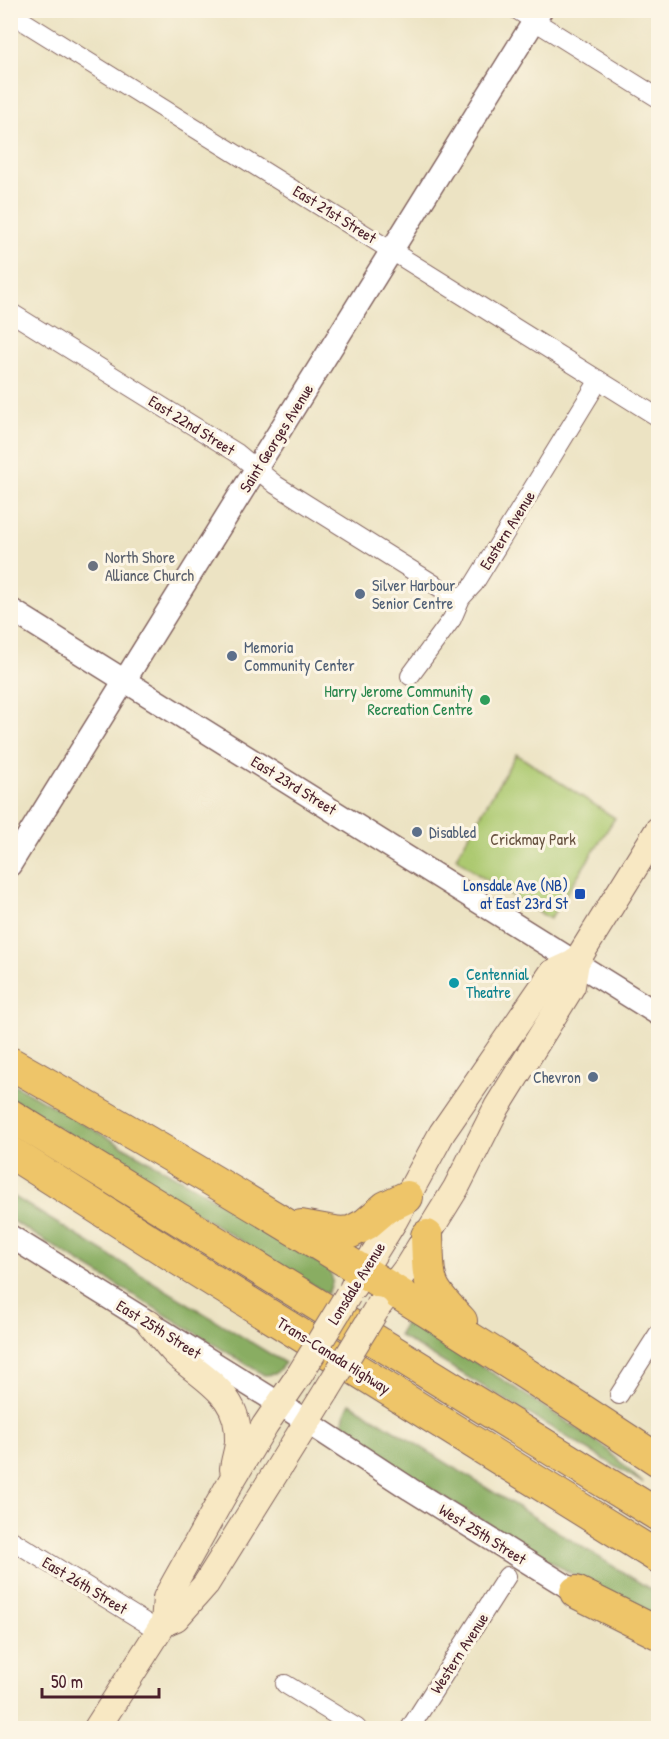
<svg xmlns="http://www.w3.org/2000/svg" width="669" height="1739" viewBox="0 0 669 1739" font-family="'Patrick Hand',sans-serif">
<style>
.green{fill:#acc970;stroke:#7b744e;stroke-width:1.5}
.forest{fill:#89ad62;stroke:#6a6646;stroke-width:1.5}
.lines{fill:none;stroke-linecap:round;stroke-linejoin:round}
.minor-casing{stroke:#836460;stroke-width:20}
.tertiary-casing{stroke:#836460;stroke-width:25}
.secondary-casing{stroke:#836460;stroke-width:28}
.motorway-casing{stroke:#836460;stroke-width:34}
.minor{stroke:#fff;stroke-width:18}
.tertiary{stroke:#fff;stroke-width:22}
.secondary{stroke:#f8e8c3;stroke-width:26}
.motorway{stroke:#eec569;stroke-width:32}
.secondary-bridge-casing{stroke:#836460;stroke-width:28;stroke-linecap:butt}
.secondary-bridge{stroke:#f8e8c3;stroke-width:26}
.worship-dot{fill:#6b7280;stroke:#fcf5e5;stroke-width:2}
.service-dot{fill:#5c6f8a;stroke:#fcf5e5;stroke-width:2}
.leisure-dot{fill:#2e9e5b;stroke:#fcf5e5;stroke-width:2}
.transit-dot{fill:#1a4fb4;stroke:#fcf5e5;stroke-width:2}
.culture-dot{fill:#0f9aa8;stroke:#fcf5e5;stroke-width:2}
.labels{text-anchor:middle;stroke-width:6;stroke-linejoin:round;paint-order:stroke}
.street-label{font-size:16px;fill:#4a1f2b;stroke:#fcf5e5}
.worship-label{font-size:16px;fill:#5b616d;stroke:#fcf5e5;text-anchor:start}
.service-label{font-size:16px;fill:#4e5e75;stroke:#fcf5e5;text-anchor:start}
.leisure-label{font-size:16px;fill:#27864d;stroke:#fcf5e5;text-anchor:end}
.park-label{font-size:16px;fill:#675240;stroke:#fcf5e5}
.transit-label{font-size:16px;fill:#164399;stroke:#fcf5e5;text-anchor:end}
.culture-label{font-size:16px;fill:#0d838f;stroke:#fcf5e5;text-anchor:start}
</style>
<rect width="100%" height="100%" fill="#fcf5e5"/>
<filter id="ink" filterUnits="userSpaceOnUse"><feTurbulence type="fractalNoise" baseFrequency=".0167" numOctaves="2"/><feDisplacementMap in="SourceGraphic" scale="12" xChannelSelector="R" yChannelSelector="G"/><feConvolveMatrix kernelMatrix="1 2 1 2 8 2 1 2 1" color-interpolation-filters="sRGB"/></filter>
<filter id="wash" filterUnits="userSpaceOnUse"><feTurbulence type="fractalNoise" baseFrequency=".008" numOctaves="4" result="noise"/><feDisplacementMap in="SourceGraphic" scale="24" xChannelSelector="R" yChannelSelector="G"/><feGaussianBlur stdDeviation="1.35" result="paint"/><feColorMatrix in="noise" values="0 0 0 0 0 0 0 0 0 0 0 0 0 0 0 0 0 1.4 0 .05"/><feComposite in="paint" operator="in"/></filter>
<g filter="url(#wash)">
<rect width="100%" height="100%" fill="#ece3c3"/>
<!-- green -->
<path class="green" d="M 516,754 L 615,818 L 550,919 L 477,874 L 456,857 Z"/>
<!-- forest -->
<g class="forest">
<path d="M 10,1082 L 198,1189 L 328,1269 C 335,1280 333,1284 327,1294 L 11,1099 Z"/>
<path d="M 11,1195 L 285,1363 L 275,1374 L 264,1375 L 11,1220 Z"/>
<path d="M 407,1320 L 419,1325 L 601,1444 L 643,1483 L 398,1335 Z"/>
<path d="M 350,1403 L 658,1594 L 658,1624 L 529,1549 L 352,1441 C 341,1424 340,1421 350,1403 Z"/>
</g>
</g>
<g filter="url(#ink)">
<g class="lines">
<defs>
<g id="minor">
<path d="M 517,10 L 658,98"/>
<path d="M 10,13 L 658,417"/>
<path d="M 10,312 L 237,453 L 276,485 L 445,591 L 461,598"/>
<path d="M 410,676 L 452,619 L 461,598 L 474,584 L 599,380"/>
<path d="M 619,1395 L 658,1334"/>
<path d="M 10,1539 L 159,1631"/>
<path d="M 285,1684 L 357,1728"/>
<path d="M 410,1728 L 507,1576"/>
</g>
<g id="tertiary">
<path d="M 10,609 L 658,1014"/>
<path d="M 10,865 L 541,10"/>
<path d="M 10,1236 L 280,1404 L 410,1489 L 576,1592"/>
</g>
<g id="secondary">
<path d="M 353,1287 L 394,1221 L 442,1133 L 552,973 L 576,962"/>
<path d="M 380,1304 L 406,1269 L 456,1188 L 497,1107 L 572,986 L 576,962 L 658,830"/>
<path d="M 150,1324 C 159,1334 166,1344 175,1353 C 204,1381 240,1393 238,1441 C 238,1450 234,1459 233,1469"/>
<path d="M 164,1623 L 176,1618 L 206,1584 L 326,1392"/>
<path d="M 97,1728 L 164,1623 L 166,1598 L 232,1480 L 265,1425 L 300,1374"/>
</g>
<g id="motorway">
<path d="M 10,1063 C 231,1188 447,1320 658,1460"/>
<path d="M 10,1115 L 658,1515"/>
<path d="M 10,1152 L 180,1260 L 658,1557"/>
<path d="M 301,1226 L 340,1233 L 351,1232 L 366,1224 L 386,1207 L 407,1197"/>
<path d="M 427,1236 C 429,1285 426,1285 461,1321"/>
<path d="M 576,1592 L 658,1633"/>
</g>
</defs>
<!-- minor casing -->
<use href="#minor" class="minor-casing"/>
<!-- tertiary casing -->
<use href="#tertiary" class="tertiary-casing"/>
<!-- secondary casing -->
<use href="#secondary" class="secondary-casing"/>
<!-- motorway casing -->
<use href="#motorway" class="motorway-casing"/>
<!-- minor -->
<use href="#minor" class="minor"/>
<!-- tertiary -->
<use href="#tertiary" class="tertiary"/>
<!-- secondary -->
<use href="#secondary" class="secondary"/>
<!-- motorway -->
<use href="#motorway" class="motorway"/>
<defs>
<g id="secondary-bridge">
<path d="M 300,1374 L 348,1295"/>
<path d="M 326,1392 L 376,1310"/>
</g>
</defs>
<!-- secondary-bridge casing -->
<use href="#secondary-bridge" class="secondary-bridge-casing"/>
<!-- secondary-bridge -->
<use href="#secondary-bridge" class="secondary-bridge"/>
</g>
</g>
<!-- markers -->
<circle class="worship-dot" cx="93" cy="566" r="6"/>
<g class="service-dot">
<circle cx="360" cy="594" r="6"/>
<circle cx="232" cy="656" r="6"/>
<circle cx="417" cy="832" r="6"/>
<circle cx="593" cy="1077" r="6"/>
</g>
<circle class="leisure-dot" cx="485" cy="700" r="6"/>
<rect class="transit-dot" x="574" y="888" width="12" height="12" rx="3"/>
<circle class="culture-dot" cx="454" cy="983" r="6"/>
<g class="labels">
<!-- street labels -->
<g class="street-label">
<text transform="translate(335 214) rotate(32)" y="6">East 21st Street</text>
<text transform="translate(192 425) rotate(32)" y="6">East 22nd Street</text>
<text transform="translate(276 438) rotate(-58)" y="6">Saint Georges Avenue</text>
<text transform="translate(507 530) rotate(-58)" y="6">Eastern Avenue</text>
<text transform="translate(294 785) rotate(32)" y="6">East 23rd Street</text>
<text transform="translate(356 1283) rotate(-58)" y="6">Lonsdale Avenue</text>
<text transform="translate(159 1329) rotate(32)" y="6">East 25th Street</text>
<text transform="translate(334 1355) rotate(32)" y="6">Trans-Canada Highway</text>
<text transform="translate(483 1534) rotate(32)" y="6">West 25th Street</text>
<text transform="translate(85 1585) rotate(31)" y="6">East 26th Street</text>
<text transform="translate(459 1653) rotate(-57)" y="6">Western Avenue</text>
</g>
<!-- worship labels -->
<g class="worship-label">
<text x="105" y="563">North Shore<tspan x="105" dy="18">Alliance Church</tspan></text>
</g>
<!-- service labels -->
<g class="service-label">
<text x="372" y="591">Silver Harbour<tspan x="372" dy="18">Senior Centre</tspan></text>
<text x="244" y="653">Memoria<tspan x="244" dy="18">Community Center</tspan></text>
<text x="429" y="838">Disabled</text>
<text x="581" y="1083" text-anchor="end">Chevron</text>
</g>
<!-- leisure labels -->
<g class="leisure-label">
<text x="473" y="697">Harry Jerome Community<tspan x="473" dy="18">Recreation Centre</tspan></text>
</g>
<!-- park labels -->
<g class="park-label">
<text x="533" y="845">Crickmay Park</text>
</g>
<!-- transit labels -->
<g class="transit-label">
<text x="568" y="891">Lonsdale Ave (NB)<tspan x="568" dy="18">at East 23rd St</tspan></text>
</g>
<!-- culture labels -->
<g class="culture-label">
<text x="466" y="980">Centennial<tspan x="466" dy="18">Theatre</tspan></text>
</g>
</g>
<!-- margin -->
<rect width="669" height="1739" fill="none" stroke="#fcf5e5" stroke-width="36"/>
<!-- scale -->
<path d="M42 1688v9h117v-9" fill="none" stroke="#4a1f2b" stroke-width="3"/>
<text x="51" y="1688" font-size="18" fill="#4a1f2b" stroke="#fcf5e5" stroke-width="4.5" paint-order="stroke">50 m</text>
</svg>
